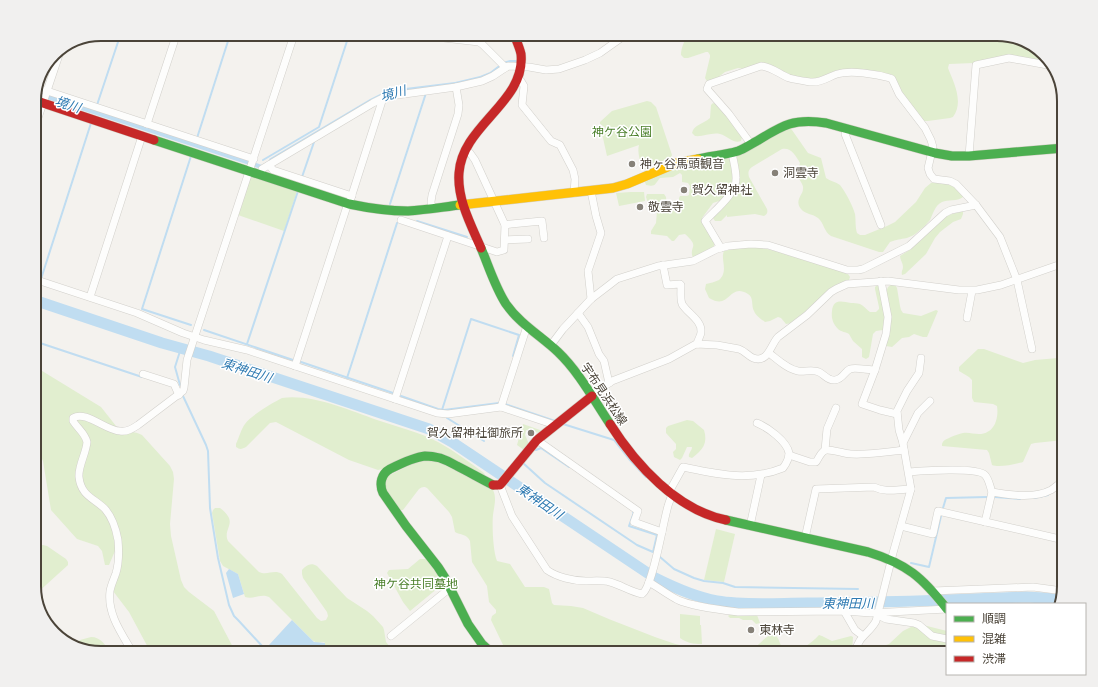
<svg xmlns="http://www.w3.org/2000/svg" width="1098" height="687" viewBox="0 0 1098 687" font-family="'Exo 2','Noto Sans JP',sans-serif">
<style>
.green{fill:#e1eecf}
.water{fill:#c0ddf1}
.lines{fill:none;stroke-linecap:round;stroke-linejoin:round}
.stream{stroke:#c0ddf1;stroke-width:2}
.river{stroke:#c0ddf1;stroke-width:11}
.street-casing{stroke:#d2d0cb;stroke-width:8}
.fast-casing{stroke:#d3cfc5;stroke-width:10}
.slow-casing{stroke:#d3cfc5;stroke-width:10}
.jam-casing{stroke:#d3cfc5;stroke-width:10}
.street{stroke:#fdfdfc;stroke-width:7}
.fast{stroke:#4caf50;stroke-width:9}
.slow{stroke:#ffc107;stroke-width:9}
.jam{stroke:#c62828;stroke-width:9}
.poi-dot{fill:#868178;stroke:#fff;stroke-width:1.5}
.labels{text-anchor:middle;stroke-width:3;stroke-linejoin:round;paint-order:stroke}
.park-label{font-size:12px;fill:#4a7f2a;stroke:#fff}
.poi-label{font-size:12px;fill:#4b4439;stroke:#fff;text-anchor:start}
.street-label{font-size:12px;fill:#4b4439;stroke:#fff}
.water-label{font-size:13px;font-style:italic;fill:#2e7ab2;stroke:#fff}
.rim{fill:none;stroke:#4b4439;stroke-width:2}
</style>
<rect width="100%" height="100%" fill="#f4f2ee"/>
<!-- green -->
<g class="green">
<path d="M 996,34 L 1030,43 L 1049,62 L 1009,55 L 974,63 L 949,64 L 948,68 C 954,83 964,102 953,117 L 950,118 L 928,121 L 923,121 L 899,91 L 895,81 L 856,70 L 817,80 L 795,77 L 772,66 L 744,69 L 738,68 L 725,72 L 716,79 L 710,81 L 707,81 L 705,78 L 710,57 L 710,55 L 708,52 L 706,52 L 688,58 L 684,58 L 681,55 C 681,48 684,42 687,36 Z"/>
<path d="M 647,101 L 651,102 L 656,107 L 672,155 L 671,158 L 669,159 L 645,169 C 640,165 637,151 639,145 L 607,156 L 601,129 L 603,126 L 600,124 L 600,122 L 612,111 Z"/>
<path d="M 713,103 L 718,105 L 742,137 L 741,141 C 733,144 728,136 720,134 C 712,132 703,137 695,136 L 692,133 C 694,124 704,124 710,118 L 711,105 Z"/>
<path d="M 790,128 L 792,130 L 808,153 L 821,158 L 826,178 C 830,181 836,182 840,185 C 845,191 853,206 855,214 C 856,220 855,226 857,233 L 860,235 L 865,235 L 887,226 L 895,222 L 916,202 L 925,188 L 931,183 L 934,182 L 952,184 L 963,196 L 963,197 C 957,202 948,199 942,202 C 935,205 933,214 930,220 C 927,223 924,227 921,229 C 909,241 903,237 890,242 L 883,252 L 879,252 L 831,236 C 824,232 824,223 818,218 C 813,214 805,214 801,209 C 794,200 803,195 803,189 C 804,184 798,179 797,174 L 800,163 C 796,156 791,147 782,149 L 752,167 C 748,170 748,173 749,177 L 767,209 C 768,213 767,214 764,216 L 755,214 L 727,217 L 727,215 L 721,221 L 715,221 L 713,218 L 713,215 L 730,196 L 735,158 L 737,156 L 743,154 L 776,135 Z"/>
<path d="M 727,158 L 731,159 L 734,182 L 722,200 L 713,203 L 702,218 L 702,220 L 714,242 L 714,246 L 712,249 L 693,258 C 688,246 701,248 685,234 L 679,235 L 674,241 L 672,241 L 667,236 L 651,234 L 651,231 L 656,223 L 657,211 L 654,207 L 648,203 L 646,197 L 647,194 L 664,194 L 666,197 L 667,209 C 670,211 676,211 679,209 L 679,198 L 680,196 L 687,196 L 689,195 L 690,186 L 688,183 L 682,182 L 682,175 L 680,173 L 673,177 L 660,178 C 654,185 656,187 646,185 L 645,182 L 679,167 Z"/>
<path d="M 253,176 L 297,191 L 284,231 L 238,215 L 250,178 Z"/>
<path d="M 631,192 L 644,192 L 645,201 L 619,206 L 616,193 Z"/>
<path d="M 963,211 L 963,214 L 961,219 L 953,222 L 940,232 L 935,238 L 926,254 L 905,274 L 902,275 C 901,271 903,270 903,267 C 903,263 900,260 900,256 L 911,249 L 947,216 L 952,214 Z"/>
<path d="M 743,247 L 759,247 L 775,251 L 846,273 L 848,274 L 850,277 L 849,280 L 794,320 L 792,323 L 786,324 L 781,318 L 778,317 L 770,321 L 765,322 C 761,319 756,316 754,311 C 751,306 754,297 748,294 C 728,282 731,311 709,298 L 705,289 L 706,284 C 710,283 715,282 719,280 C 729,271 720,259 724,251 Z"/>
<path d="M 877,285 L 879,286 L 886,318 L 883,330 L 876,331 L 873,334 L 869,357 L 866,359 L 862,357 L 862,349 L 853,341 L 849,334 C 846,332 841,332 838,329 C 833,324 831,318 832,311 C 833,299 841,301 851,303 C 854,303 857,303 860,304 C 864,306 867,310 870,312 L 876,312 L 879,309 L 879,307 L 875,289 L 875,287 Z"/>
<path d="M 891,285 L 895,285 L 897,288 L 900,306 L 901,310 L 903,313 L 921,316 L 936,310 L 938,311 L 927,337 L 923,337 L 914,334 L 909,337 L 902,338 L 892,347 L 886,346 L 886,292 L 888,287 Z"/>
<path d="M 978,349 L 984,349 L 1023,363 L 1035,360 L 1058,358 L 1064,355 L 1064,440 L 1035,443 L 1031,444 L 1023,462 C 1016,464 999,468 992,465 L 989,453 L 987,450 L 942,446 L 942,444 C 943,440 947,439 951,437 C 955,435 959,434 963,433 C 968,432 974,434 979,434 C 994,434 999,419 997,406 L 993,404 L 974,402 L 972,398 L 972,380 L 969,377 L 959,371 L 959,367 Z"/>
<path d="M 34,366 L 101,407 L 116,426 L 115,427 L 74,414 L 79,432 L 85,442 L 76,476 L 98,506 L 104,512 L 109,519 L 115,540 L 115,551 L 109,565 L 105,565 L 102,551 L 98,546 L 77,539 L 51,510 L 43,461 L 41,457 L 34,456 Z"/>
<path d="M 282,398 C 313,394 348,410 377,420 C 398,427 419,432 438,442 C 454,451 469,462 484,473 L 485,475 L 484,476 L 442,455 L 378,470 L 349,460 L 276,422 L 270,423 L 246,447 C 242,449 240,450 236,447 L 236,444 C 239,438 241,429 245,424 C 250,416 274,402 282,398 Z"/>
<path d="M 76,419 L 79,419 L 130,432 C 135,432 138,433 142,435 L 170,466 L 173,472 L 174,479 L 170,524 L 171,536 L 181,580 L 184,587 L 189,592 L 214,611 L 236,653 L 151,653 L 129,612 L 113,591 L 117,528 L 87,492 L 81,476 L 89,447 L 77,423 Z"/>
<path d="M 687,420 L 693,421 L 704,430 C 708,443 703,450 692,458 L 689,457 C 688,453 692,451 692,447 L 687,447 L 682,458 L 680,460 L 674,457 L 673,452 L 676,449 L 676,444 L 666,433 L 666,428 L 668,426 Z"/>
<path d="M 523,424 L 540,430 L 542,431 L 539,433 L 529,430 L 526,430 L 525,435 L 529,444 L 524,450 L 517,445 Z"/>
<path d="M 435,460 L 493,490 C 497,498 494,507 493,515 C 492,526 493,551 497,561 L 510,564 L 525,587 L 544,587 L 549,589 L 552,603 L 554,605 L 571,606 L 583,608 C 601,616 619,623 637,630 C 665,641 692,652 723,650 C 732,650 748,650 756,646 C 762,643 766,634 774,635 C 781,637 779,650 788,653 L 603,653 L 592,646 L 577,648 L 563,645 L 555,646 L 543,653 L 517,653 L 505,649 L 491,620 L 492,616 L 496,613 L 496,610 L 489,602 L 487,586 L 472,562 L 470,541 C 467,534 460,535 455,532 L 452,517 L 449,512 L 428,489 C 425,486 422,487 419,489 L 403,510 L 400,510 C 393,501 380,488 388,476 L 418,461 Z"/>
<path d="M 215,508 L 220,508 C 240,523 222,528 228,541 L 259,572 C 267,576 274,569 282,574 L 317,618 L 321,621 L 326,620 L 328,616 L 327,612 L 303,578 L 302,574 L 302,570 C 306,565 311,562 317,566 L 347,598 L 367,611 L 373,616 L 383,627 L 384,630 L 386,642 L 395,653 L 328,653 L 328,651 L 325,648 L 325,643 L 324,642 L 317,643 L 312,640 L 269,597 C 260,593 254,600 245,597 L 238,574 L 223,566 L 220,561 L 212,513 L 213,510 Z"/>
<path d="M 716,529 L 735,534 L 724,582 L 704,580 Z"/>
<path d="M 43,545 L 47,546 L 66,559 L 68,562 L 68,565 L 36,594 L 34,590 L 34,546 Z"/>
<path d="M 420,559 L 426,559 L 444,583 L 410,611 L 403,602 L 387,573 L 389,570 L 408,569 Z"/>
<path d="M 680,614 L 700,616 L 700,625 L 701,625 L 702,644 C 693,644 687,643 680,638 Z"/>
<path d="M 730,614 L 757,615 L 760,623 L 756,624 L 752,620 L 743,620 L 739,618 L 730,618 L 728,616 Z"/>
<path d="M 918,625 L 927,626 L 947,631 L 947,653 L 874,653 L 875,647 L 877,646 L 883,646 L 889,644 L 903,631 L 911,627 Z"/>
<path d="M 819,635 L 822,636 L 832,641 L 851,636 L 853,637 L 852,653 L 788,653 C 800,651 811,644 819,635 Z"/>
<path d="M 91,637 C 101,637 105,645 111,653 L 102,653 L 71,645 L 80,640 Z"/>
</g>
<!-- water -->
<g class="water">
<path d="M 510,60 L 519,60 L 519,64 C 509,59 504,65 497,70 C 494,72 489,74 486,76 C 464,84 438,86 416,89 C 400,91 385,92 371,100 L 270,161 L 269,159 L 370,99 L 382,93 L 389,90 L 455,82 L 480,76 L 490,72 L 503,62 Z"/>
<path d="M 37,91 L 262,165 L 258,168 L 35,95 Z"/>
<path d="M 229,569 L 238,574 L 244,594 L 233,598 L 226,573 Z"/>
<path d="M 292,620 L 314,642 L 325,643 L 325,648 L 328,651 L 328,653 L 279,653 L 269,645 Z"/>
</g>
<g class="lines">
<!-- stream -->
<g class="stream">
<path d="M 97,105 L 119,39"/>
<path d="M 197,138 L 229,38"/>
<path d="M 263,160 L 319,127 L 348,38"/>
<path d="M 302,177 L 314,142"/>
<path d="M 390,204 L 426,93"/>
<path d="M 417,221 L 467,237"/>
<path d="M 41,279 L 91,123"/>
<path d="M 191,325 L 142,309 L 191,156"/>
<path d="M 204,330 L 293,360"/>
<path d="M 34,341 L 142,377"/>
<path d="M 247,344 L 298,191"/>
<path d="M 301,362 L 393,393"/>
<path d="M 347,378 L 397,223"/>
<path d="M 180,385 L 175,367 L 181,348"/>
<path d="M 183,396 L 206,445 L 208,451 L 210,508 L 218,558 L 229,605 L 234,616 L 238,620 L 263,647 L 270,653"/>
<path d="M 401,396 L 438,409 L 444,410 L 499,403"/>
<path d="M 505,404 L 555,421"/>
<path d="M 442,410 L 471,319 L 519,335 L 513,356"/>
<path d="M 447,418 L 484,441"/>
<path d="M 563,424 L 614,440 L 629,459 L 646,477"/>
<path d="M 534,449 L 536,450 L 541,448 L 569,467"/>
<path d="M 523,463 L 545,483 L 637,545 L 653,552 L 657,535 L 629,526 L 634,512 L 633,512"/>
<path d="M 995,497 L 1020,499"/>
<path d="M 1034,498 L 1048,495"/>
<path d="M 943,508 L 946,498 L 987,497"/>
<path d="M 660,557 L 674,569 L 694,578 L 704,581 L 723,583 L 735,587 L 858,589"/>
<path d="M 911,563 L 929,567 L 941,516"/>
<path d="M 959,600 L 959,604"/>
</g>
<!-- river -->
<path class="river" d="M 34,300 L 162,343 L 209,356 L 429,429 L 452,442 L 655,578 C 675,588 695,597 717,601 C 745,606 780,603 808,603 C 881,603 954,600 1026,597 L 1044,598 L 1060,600"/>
<defs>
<g id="street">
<path d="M 435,37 L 479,42"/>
<path d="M 473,37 L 483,45 L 504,66 L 505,68"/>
<path d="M 518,79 L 521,81 L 524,86 L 522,105 L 551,141 L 560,145 L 573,170 L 575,179 L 574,193"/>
<path d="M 38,88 L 254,159"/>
<path d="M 147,124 L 175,39"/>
<path d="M 847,129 L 845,134 L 881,225"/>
<path d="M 34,130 L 61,49"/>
<path d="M 751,144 L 729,114 L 707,89 L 709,84 L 761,66 C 772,67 779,74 789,78 C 796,80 804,81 811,82 C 821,83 828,77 837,74 C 851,70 876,74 890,78 L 892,79 L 899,94 L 925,128 L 931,140 L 933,147 L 928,168 L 930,174 L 934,179 L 950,181 L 956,184 L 976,205 L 1000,237 L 1017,280 L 1032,349"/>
<path d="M 969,156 L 976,65 L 1009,58 L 1053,66"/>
<path d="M 269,165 L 273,170 L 352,196"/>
<path d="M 261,175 L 262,169 L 373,103 L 383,98 L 390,96 L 456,87 L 482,81 L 493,76 L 508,66 L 529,67 L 546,70 L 559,69 L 585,60 L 600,53 L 624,36"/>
<path d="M 349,204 L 383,98"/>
<path d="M 432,209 L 431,202 L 432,195 L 458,114 L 459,105 L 456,87"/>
<path d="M 401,220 L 497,252 L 504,250 L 505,225 L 475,160 L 470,153 L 465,151"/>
<path d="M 505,225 L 511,224 L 542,221 L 544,238"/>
<path d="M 505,240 L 528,239"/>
<path d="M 721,248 L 705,221 C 715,210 737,193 736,178 C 736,169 733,160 732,152"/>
<path d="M 663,265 L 667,285 L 680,284 L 681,285 C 681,290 680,299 682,304 C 687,313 702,320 701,332 C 701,336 698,339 697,344"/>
<path d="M 34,279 L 137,313 L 183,333 L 204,340 L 247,350 L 437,413 L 448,414 L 501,407 L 555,425"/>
<path d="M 881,281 L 888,317 L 886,334 L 875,370 L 862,404 L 880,410 L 897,414"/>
<path d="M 90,297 L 142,136"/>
<path d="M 591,299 L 588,271 L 601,233 L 596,216 L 591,191"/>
<path d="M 578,313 L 588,327 L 599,354 L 604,361 L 609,383"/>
<path d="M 967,318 L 972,291"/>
<path d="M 551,345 L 563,329 L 591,299 L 608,286 L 617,279 L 658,266 L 693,261 L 717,249 L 728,246 L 751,244 L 768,245 L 847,270 L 858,270 L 863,269 L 909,246 L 945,213 L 951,210 L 976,205"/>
<path d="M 769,353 C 777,359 787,369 798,371 C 804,372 813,369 819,372 C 825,375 828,381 835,380 C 843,379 844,372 850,369 C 855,367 868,370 875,370"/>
<path d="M 295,366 L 348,203"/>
<path d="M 143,374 L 174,384 L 179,395"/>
<path d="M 591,395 L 612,381 L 669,359 L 696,344 L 717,345 L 739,349 C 745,351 748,356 753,358 C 768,364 771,344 778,337 L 807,315 L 831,292 L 836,289 L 847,284 L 888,281 L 959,290 L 977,290 L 1001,285 L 1064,263"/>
<path d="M 395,399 L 448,236"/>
<path d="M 501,407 L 527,326"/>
<path d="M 537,440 L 638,511 L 634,522 L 662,532"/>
<path d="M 903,443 L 918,413 L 930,401"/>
<path d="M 825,450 L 827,429 L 836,408"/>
<path d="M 789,455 L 810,462 L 816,462 C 819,458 821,451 826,450 C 832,449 844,454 851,454 C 869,455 887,452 904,450"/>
<path d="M 909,472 C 922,471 977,467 985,475 C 989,479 990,487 992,492 C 1010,495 1034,499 1051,490 C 1056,487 1059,483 1064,481"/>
<path d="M 500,485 L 512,516 L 547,570 C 557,577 573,581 586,581 C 594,581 602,580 610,582 C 621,585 631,592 642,594 C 653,587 663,522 668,506 C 669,502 671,498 672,494"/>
<path d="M 669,492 L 683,467 C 717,474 749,482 783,468 C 786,464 789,458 789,453 C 787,441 767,427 757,423"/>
<path d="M 985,522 L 992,492"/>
<path d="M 750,526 L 761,475"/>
<path d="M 901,526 L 933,534 L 938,511 L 1064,540"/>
<path d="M 805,538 L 816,489 L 874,487 C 886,493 898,489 911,489"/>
<path d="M 649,582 C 659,588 668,595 678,600 C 694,607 722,610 739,612 L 844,611 L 871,613 L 947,609"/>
<path d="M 933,591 L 1033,587 L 1063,591"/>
<path d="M 844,611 L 855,630 L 863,636"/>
<path d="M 878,612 L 882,617 L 886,619 L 914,623 L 919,625 L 932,636 L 947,639"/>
<path d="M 391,636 L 450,588"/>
<path d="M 133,653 C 122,634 107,614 110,591 C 111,585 114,579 116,573 C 119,563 119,551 118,540 C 116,529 112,517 105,509 C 94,498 81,496 79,477 C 78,466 86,454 87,442 C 85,433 78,429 73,421 L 73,418 C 86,410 106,431 120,431 C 127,432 132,429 138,425 L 183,391 L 184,388 L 187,360 L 293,38"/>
<path d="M 855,653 C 858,636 869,634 876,621 L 893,553 L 911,489 L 903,443 L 899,430 L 897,411 L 907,391 L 919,373 L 921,358"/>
</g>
<g id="fast">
<path d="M 154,140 L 349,204 C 368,208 388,211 408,211 C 425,210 443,207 460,205"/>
<path d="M 698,159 C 711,156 725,155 738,151 C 744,149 751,144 757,141 C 783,125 794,118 826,123 L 935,153 L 952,156 L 969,156 L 1064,148"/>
<path d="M 481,248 C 489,267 495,287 506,304 C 520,324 541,336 558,352 C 579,372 594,400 610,424"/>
<path d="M 726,520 L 868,552 C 907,564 922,577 947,609"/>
<path d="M 492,653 L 482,644 L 468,624 L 445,578 L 438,567 L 406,526 L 383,493 C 379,484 381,474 390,469 C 400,464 414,457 425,456 C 430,456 436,457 440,458 C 446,460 452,463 457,466 C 469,472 481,479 493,485"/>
</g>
<path id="slow" d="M 460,205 L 613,188 L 627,184 L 677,163 L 698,159"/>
<g id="jam">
<path d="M 34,100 L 154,140"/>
<path d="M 481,248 C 471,225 457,199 459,173 C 462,125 526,102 521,54 C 520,49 517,42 515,37"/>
<path d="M 610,424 C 636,465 677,510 726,520"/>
<path d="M 493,485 L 500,485 L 537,440 L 592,396"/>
</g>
</defs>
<!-- street casing -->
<use href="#street" class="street-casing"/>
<!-- fast casing -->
<use href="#fast" class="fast-casing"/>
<!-- slow casing -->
<use href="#slow" class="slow-casing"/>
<!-- jam casing -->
<use href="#jam" class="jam-casing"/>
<!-- street -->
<use href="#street" class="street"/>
<!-- fast -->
<use href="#fast" class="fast"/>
<!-- slow -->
<use href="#slow" class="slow"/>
<!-- jam -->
<use href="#jam" class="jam"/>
</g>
<!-- markers -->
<g class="poi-dot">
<circle cx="632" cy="164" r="4"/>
<circle cx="775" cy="173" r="4"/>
<circle cx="684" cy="190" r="4"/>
<circle cx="640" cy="207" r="4"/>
<circle cx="531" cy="433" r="4"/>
<circle cx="751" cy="630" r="4"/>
</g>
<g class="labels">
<!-- park labels -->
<g class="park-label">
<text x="622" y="136">神ケ谷公園</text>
<text x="416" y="588">神ケ谷共同墓地</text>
</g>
<!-- poi labels -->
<g class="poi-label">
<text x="640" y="168">神ヶ谷馬頭観音</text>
<text x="783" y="177">洞雲寺</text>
<text x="692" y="194">賀久留神社</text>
<text x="648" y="211">敬雲寺</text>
<text x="523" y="437" text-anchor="end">賀久留神社御旅所</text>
<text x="759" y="634">東林寺</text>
</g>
<!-- street labels -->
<g class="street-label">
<text transform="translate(604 394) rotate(56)" y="4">宇布見浜松線</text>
</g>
<!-- water labels -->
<g class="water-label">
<text transform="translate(393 93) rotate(-15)" y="5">境川</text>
<text transform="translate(68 104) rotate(18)" y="5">境川</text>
<text transform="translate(247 370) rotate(18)" y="5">東神田川</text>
<text transform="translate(540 501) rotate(34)" y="5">東神田川</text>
<text x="848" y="608">東神田川</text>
</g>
</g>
<!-- crop -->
<path d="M0 0H1098V687H0ZM101 41H997A60 60 0 0 1 1057 101V586A60 60 0 0 1 997 646H101A60 60 0 0 1 41 586V101A60 60 0 0 1 101 41Z" fill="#f1f0ef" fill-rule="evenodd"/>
<path class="rim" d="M101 41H997A60 60 0 0 1 1057 101V586A60 60 0 0 1 997 646H101A60 60 0 0 1 41 586V101A60 60 0 0 1 101 41Z"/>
<!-- legend -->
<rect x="946" y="603" width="140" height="72" fill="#ffffff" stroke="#b7b4b0"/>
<rect x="954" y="616" width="20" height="6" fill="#4caf50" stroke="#b7b4b0"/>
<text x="982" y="623" font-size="12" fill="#4b4439">順調</text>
<rect x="954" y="636" width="20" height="6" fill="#ffc107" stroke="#b7b4b0"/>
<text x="982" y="643" font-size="12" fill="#4b4439">混雑</text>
<rect x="954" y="656" width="20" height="6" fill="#c62828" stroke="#b7b4b0"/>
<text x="982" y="663" font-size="12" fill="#4b4439">渋滞</text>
</svg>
